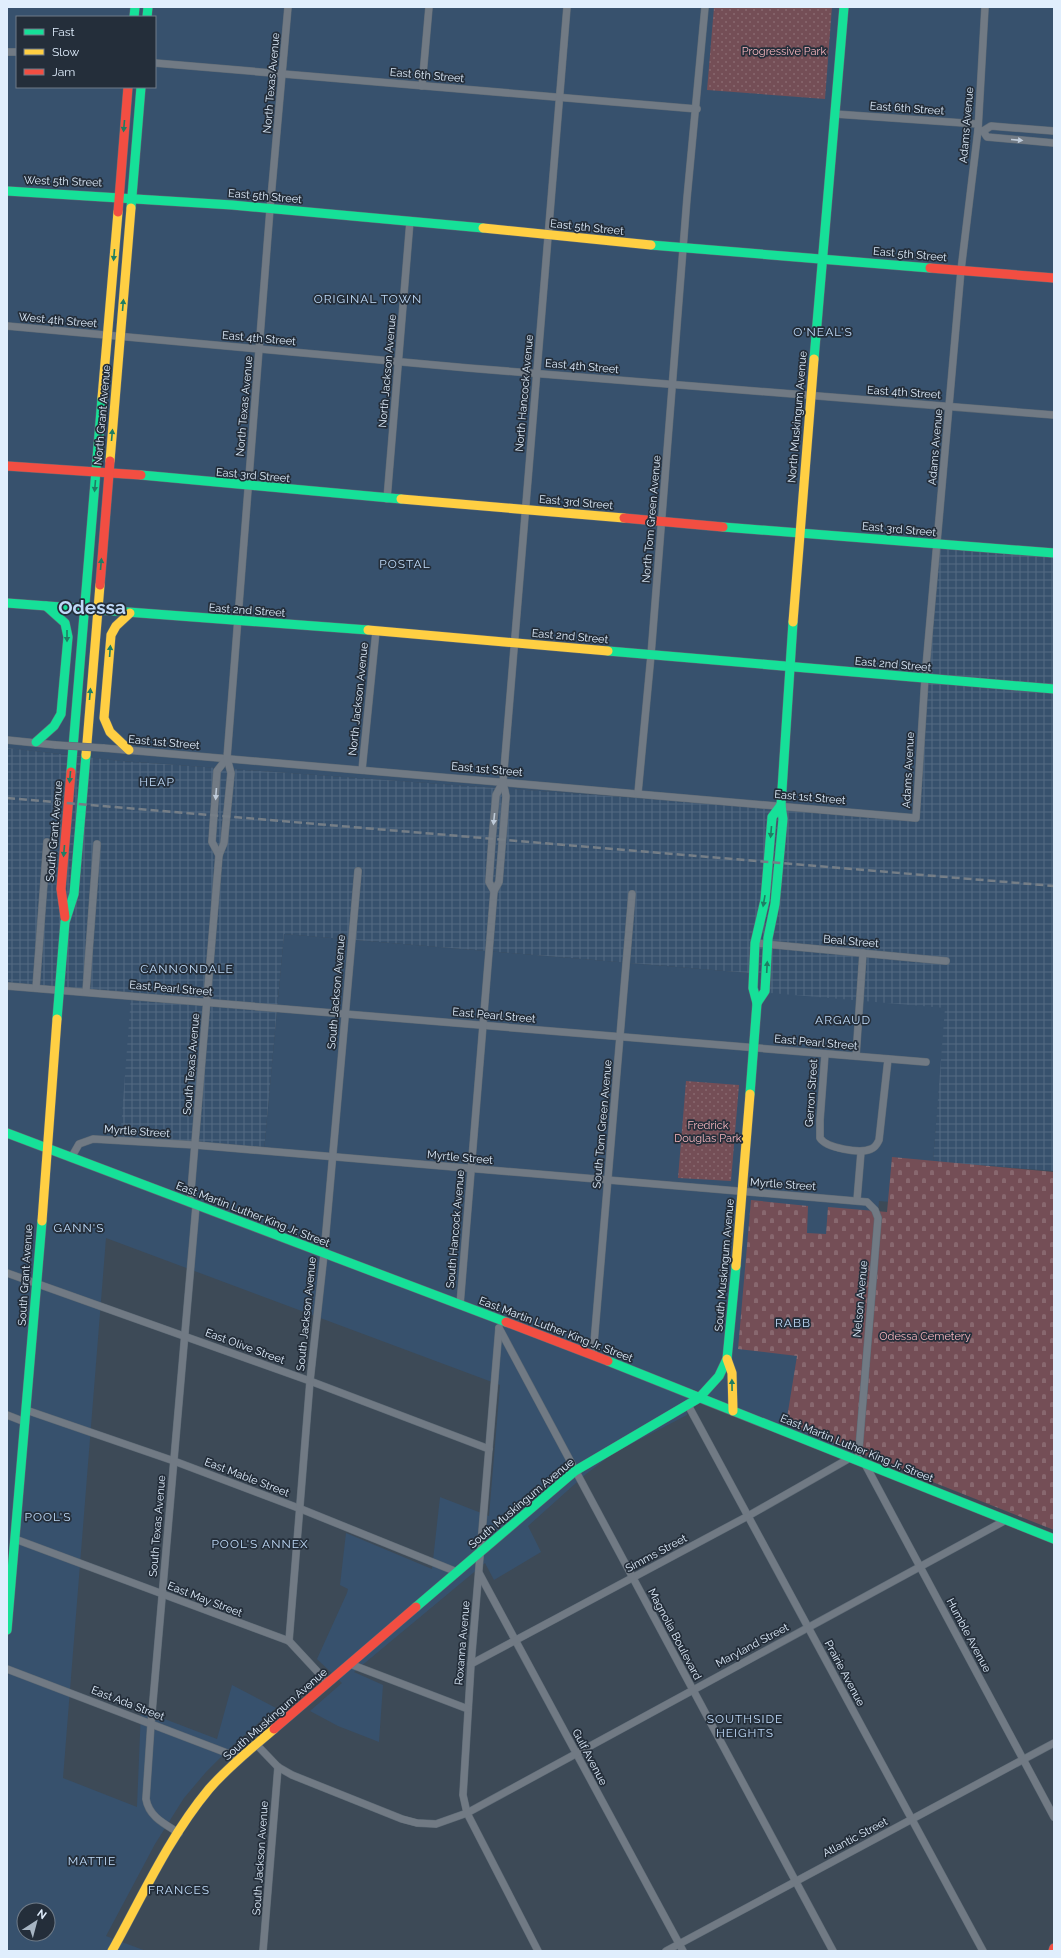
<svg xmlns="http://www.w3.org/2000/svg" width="1061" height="1958" viewBox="0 0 1061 1958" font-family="Raleway,sans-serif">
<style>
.built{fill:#37516d;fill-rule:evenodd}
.industrial{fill:url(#industrial-grid)}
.grass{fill:url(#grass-dots)}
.cemetery{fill:url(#cemetery-stones)}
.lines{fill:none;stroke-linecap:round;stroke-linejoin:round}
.street-casing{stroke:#5e6a75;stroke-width:8}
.fast-casing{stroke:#5e6a75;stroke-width:10}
.slow-casing{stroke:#5e6a75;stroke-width:10}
.jam-casing{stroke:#5e6a75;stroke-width:10}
.street{stroke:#717a84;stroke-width:7}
.fast{stroke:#16e098;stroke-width:9}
.slow{stroke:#ffcf43;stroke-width:9}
.jam{stroke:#f24e42;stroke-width:9}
.rail{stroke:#757e87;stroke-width:2.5;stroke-dasharray:8 4;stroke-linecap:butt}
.street-bridge-casing{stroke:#5e6a75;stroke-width:8;stroke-linecap:butt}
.street-bridge{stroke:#717a84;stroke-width:7}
.oneway{fill:#1e7e64}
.oneway2{fill:#bfcbd9}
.labels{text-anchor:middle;stroke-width:3.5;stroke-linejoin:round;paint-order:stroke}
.park-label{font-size:11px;fill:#f7b6be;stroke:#242e3a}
.street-label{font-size:11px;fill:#e0eefd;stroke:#242e3a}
.neighbourhood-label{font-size:12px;letter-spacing:1px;fill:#bfdaf8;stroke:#242e3a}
.town-label{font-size:19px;font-weight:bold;fill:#bfdaf8;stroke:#242e3a}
</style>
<defs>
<pattern id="industrial-grid" width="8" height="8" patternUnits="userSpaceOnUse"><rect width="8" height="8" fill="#37516d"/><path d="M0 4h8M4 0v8" fill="none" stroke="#546a83"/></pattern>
<pattern id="grass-dots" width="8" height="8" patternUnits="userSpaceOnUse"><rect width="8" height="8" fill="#744e56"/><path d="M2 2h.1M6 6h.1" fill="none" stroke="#88686f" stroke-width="1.8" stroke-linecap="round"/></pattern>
<pattern id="cemetery-stones" width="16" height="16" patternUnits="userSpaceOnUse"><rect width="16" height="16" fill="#744e56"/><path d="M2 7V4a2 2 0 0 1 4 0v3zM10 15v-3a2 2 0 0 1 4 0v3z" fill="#88686f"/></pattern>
</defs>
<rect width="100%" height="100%" fill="#3d4a57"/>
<!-- built -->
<g class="built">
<path d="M 7,7 L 1054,7 L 1054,553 L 916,818 L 121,761 L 7,748 ZM 17,17 L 155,17 L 155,87 L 17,87 Z"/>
<path d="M 284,934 L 761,974 L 946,1008 L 933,1162 L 891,1202 L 879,1201 L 858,1461 L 693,1389 L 687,1415 L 614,1453 L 586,1474 L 528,1526 L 541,1552 L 494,1580 L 485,1563 L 354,1672 L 383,1685 L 379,1742 L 338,1726 L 310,1711 L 342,1683 L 317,1659 L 347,1593 L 348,1589 L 340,1585 L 346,1533 L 432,1569 L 440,1497 L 489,1516 L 500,1385 L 106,1238 L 63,1778 L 137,1807 L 141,1710 L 217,1739 L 232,1685 L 276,1708 L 234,1744 L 206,1772 L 184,1798 L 155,1844 L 106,1936 L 146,1951 L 7,1951 L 7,986 L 131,996 L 264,1151 ZM 24,1910 L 48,1910 L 48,1934 L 24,1934 Z"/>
</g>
<!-- industrial -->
<path class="industrial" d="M 937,545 L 1054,553 L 1054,1171 L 933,1162 L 945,1008 L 760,992 L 761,974 L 284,934 L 264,1151 L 120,1141 L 131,996 L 7,986 L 7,748 L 121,761 L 916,818 Z"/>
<!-- grass -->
<g class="grass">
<path d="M 714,7 L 832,7 L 825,99 L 707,90 Z"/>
<path d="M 686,1081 L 739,1085 L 731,1181 L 678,1178 Z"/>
</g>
<!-- cemetery -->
<path class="cemetery" d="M 892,1157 L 1054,1172 L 1054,1530 L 786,1424 L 797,1356 L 738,1349 L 751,1200 L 808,1206 L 807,1233 L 826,1234 L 828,1207 L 887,1212 Z"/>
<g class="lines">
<defs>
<g id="street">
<path d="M 7,52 L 17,52"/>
<path d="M 155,63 L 697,109"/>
<path d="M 422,86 L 429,7"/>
<path d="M 835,114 L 978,124"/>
<path d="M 978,130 L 983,131 L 991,126 L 1054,131"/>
<path d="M 983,131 L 987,137 L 1054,143"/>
<path d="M 7,326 L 468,368 L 1054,415"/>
<path d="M 387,499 L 410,221"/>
<path d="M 7,740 L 56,745"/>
<path d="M 103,748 L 916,818 L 925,678 L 961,270 L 978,130 L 985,7"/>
<path d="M 362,770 L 376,631"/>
<path d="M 638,793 L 651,655 L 687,198 L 705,7"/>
<path d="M 219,855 L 212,842 L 217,771 L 227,758"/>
<path d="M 494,891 L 489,882 L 492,840 L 496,795 L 503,782"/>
<path d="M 755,943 L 946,961"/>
<path d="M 7,986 L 926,1062"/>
<path d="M 36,988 L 47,842"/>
<path d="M 86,992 L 97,844"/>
<path d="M 825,1054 L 820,1120 L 820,1138 C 826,1148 860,1154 871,1149 C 876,1147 877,1144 879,1140 L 888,1059"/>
<path d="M 856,1056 L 863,953"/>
<path d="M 71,1158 L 79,1144 L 93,1139 L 195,1145 L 867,1202 L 875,1210 L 878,1218 L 858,1461"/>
<path d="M 857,1200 L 861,1152"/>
<path d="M 190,1203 L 219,855 L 224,843 L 231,773 L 227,758 L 270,209 L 288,7"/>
<path d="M 7,1273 L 310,1381 L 489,1449"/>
<path d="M 460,1305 L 494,891 L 499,882 L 506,796 L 503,782 L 567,7"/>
<path d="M 499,1328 L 833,1951"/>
<path d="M 499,1328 L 471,1664 L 463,1795 L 467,1813 L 538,1951"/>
<path d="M 593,1355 L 632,894"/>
<path d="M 688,1405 L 983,1951"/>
<path d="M 26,1410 L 174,1461 L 301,1509 L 457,1572"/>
<path d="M 7,1415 L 25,1422"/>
<path d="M 865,1464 L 1054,1817"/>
<path d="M 15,1539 L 289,1641 L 328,1683"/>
<path d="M 479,1573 L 683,1951"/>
<path d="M 289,1641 L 310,1381 L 324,1254 L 358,871"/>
<path d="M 350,1664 L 468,1709"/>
<path d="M 471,1664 L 748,1516 L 850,1458"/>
<path d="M 7,1669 L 240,1758"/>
<path d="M 256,1744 L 278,1767 L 292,1775 L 402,1819 L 417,1823 L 436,1824 L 467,1813 L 1006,1520"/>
<path d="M 179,1833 C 165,1824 149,1817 146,1799 L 151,1724 L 196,1206"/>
<path d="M 263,1951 L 278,1767"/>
<path d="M 666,1951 L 1054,1743"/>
</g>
<g id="fast">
<path d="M 134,17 L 135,7"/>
<path d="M 147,17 L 148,7"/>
<path d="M 7,191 L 232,205 L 483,228"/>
<path d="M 131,208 L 141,87"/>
<path d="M 651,245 L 930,268"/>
<path d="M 814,359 L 844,7"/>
<path d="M 141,475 L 401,499"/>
<path d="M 723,527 L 1054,553"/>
<path d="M 7,603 L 368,630"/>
<path d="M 608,651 L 1054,689"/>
<path d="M 36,742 L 54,726 L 61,714 L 68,637 L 65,623 L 46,606"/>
<path d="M 71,772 L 102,398"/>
<path d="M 757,1003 L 765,991 L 768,938 L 775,904 L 783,819 L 781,805 L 793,622"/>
<path d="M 57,1019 L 65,922 L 74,894 L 86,755"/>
<path d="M 750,1094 L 757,1003 L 753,988 L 755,943 L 765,900 L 772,817 L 781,805"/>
<path d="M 7,1133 L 506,1322"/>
<path d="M 608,1361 L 1054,1539"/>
<path d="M 416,1607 L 575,1471 L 699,1398 L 719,1376 L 727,1359 L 736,1266"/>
<path d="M 7,1630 L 42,1221"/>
</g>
<g id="slow">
<path d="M 483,228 L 651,245"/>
<path d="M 102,398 L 118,212"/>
<path d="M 110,461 L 131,208"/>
<path d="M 401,499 L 624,518"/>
<path d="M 793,622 L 814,359"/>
<path d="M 368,630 L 608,651"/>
<path d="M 129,750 L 110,732 L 104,718 L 111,635 L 116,626 L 130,613"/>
<path d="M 86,755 L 100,585"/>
<path d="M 42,1221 L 57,1019"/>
<path d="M 736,1266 L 750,1094"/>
<path d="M 727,1359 L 732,1373 L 733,1411"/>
<path d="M 112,1951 C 142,1897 169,1837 209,1789 C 228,1767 252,1748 274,1729"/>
</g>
<g id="jam">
<path d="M 118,212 L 128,87"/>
<path d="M 930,268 L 1054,278"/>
<path d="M 7,466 L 141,475"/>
<path d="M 624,518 L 723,527"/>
<path d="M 100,585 L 110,461"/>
<path d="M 65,917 L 61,889 L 71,772"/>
<path d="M 506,1322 L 608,1361"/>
<path d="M 274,1729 L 416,1607"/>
<path d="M 1053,1951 L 1054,1948"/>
</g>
</defs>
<!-- street casing -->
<use href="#street" class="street-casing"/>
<!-- fast casing -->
<use href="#fast" class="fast-casing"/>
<!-- slow casing -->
<use href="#slow" class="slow-casing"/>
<!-- jam casing -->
<use href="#jam" class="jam-casing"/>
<!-- street -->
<use href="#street" class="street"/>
<!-- fast -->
<use href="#fast" class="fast"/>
<!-- slow -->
<use href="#slow" class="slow"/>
<!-- jam -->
<use href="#jam" class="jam"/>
<!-- rail -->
<path class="rail" d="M 7,798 L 1054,886"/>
<defs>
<path id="street-bridge" d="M 56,745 L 103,748"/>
</defs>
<!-- street-bridge casing -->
<use href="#street-bridge" class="street-bridge-casing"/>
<!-- street-bridge -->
<use href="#street-bridge" class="street-bridge"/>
</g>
<!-- one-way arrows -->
<defs><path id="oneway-solid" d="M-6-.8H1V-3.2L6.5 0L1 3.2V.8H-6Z"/></defs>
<g class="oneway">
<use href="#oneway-solid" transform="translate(124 126) rotate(95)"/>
<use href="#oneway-solid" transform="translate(114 255) rotate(95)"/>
<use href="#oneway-solid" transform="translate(123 305) rotate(-85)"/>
<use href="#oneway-solid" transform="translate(112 435) rotate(-85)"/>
<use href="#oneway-solid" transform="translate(95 486) rotate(95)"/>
<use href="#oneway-solid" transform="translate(101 564) rotate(-85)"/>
<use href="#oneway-solid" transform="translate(67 636) rotate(90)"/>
<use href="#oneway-solid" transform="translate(110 651) rotate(-86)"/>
<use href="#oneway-solid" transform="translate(90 694) rotate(-85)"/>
<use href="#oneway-solid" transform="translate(70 777) rotate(95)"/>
<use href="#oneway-solid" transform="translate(771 832) rotate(95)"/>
<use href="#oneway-solid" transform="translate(64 851) rotate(95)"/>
<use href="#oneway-solid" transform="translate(764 901) rotate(100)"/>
<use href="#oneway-solid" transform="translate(767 967) rotate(-87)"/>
<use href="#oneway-solid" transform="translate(732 1385) rotate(-91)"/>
</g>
<g class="oneway2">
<use href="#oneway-solid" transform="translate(1017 140) rotate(5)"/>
<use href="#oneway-solid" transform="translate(216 794) rotate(94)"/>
<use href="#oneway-solid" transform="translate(494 819) rotate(96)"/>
</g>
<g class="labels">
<!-- park labels -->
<g class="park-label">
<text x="784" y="55">Progressive Park</text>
<text x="708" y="1129">Fredrick<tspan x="708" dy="13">Douglas Park</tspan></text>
<text x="925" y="1340">Odessa Cemetery</text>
</g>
<!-- street labels -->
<g class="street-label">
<text transform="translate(427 75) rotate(5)" y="4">East 6th Street</text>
<text transform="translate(271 83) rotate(-85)" y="4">North Texas Avenue</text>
<text transform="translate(907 108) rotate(4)" y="4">East 6th Street</text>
<text transform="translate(966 125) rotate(-85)" y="4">Adams Avenue</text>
<text transform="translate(63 181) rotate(2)" y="4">West 5th Street</text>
<text transform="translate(265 196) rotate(5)" y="4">East 5th Street</text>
<text transform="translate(587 227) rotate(6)" y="4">East 5th Street</text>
<text transform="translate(910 254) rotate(5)" y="4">East 5th Street</text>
<text transform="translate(58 320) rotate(5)" y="4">West 4th Street</text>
<text transform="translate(259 338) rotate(5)" y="4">East 4th Street</text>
<text transform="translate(582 366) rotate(5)" y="4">East 4th Street</text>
<text transform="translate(387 371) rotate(-85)" y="4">North Jackson Avenue</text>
<text transform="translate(904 392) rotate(4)" y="4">East 4th Street</text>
<text transform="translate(524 393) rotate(-85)" y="4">North Hancock Avenue</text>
<text transform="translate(244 406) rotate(-85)" y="4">North Texas Avenue</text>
<text transform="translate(102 415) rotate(-85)" y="4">North Grant Avenue</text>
<text transform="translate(797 417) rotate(-85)" y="4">North Muskingum Avenue</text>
<text transform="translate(935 447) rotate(-85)" y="4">Adams Avenue</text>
<text transform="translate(253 475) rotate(5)" y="4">East 3rd Street</text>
<text transform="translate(576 502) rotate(5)" y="4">East 3rd Street</text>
<text transform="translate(651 519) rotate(-85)" y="4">North Tom Green Avenue</text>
<text transform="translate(899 529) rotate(5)" y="4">East 3rd Street</text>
<text transform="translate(247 610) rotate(4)" y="4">East 2nd Street</text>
<text transform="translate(570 636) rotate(5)" y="4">East 2nd Street</text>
<text transform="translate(893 664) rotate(5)" y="4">East 2nd Street</text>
<text transform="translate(358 699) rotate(-84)" y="4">North Jackson Avenue</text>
<text transform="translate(164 742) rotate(5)" y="4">East 1st Street</text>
<text transform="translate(487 769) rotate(5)" y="4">East 1st Street</text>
<text transform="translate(908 770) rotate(-87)" y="4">Adams Avenue</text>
<text transform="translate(810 797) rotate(5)" y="4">East 1st Street</text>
<text transform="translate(54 831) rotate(-85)" y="4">South Grant Avenue</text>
<text transform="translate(851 941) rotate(5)" y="4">Beal Street</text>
<text transform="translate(171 988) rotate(5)" y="4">East Pearl Street</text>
<text transform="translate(336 992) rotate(-85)" y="4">South Jackson Avenue</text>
<text transform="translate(494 1015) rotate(5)" y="4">East Pearl Street</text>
<text transform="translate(816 1042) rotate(5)" y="4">East Pearl Street</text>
<text transform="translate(191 1064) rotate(-85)" y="4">South Texas Avenue</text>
<text transform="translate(811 1093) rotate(-86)" y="4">Gerron Street</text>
<text transform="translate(602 1124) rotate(-85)" y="4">South Tom Green Avenue</text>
<text transform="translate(137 1131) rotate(4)" y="4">Myrtle Street</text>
<text transform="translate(460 1157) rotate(5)" y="4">Myrtle Street</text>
<text transform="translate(783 1184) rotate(4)" y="4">Myrtle Street</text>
<text transform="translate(253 1214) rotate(21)" y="4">East Martin Luther King Jr. Street</text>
<text transform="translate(455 1229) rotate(-85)" y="4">South Hancock Avenue</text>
<text transform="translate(724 1265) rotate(-85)" y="4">South Muskingum Avenue</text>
<text transform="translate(25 1275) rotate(-86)" y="4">South Grant Avenue</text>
<text transform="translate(860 1299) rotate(-85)" y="4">Nelson Avenue</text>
<text transform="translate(306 1314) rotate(-84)" y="4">South Jackson Avenue</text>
<text transform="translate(556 1329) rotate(21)" y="4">East Martin Luther King Jr. Street</text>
<text transform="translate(245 1346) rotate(20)" y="4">East Olive Street</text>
<text transform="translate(857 1448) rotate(22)" y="4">East Martin Luther King Jr. Street</text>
<text transform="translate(247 1477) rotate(21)" y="4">East Mable Street</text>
<text transform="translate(521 1503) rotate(-40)" y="4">South Muskingum Avenue</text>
<text transform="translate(157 1526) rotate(-85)" y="4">South Texas Avenue</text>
<text transform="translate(656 1553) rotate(-28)" y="4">Simms Street</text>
<text transform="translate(205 1599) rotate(21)" y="4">East May Street</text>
<text transform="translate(675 1634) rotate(62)" y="4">Magnolia Boulevard</text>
<text transform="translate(969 1635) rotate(62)" y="4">Humble Avenue</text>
<text transform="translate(462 1643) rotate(-85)" y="4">Roxanna Avenue</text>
<text transform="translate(752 1645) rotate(-28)" y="4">Maryland Street</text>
<text transform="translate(845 1673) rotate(62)" y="4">Prairie Avenue</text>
<text transform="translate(128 1703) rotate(21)" y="4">East Ada Street</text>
<text transform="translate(275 1714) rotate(-41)" y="4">South Muskingum Avenue</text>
<text transform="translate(590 1757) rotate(62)" y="4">Gulf Avenue</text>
<text transform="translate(855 1837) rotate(-28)" y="4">Atlantic Street</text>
<text transform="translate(260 1858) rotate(-86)" y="4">South Jackson Avenue</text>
</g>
<!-- neighbourhood labels -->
<g class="neighbourhood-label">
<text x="368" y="303">ORIGINAL TOWN</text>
<text x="823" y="336">O'NEAL'S</text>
<text x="405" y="568">POSTAL</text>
<text x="157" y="786">HEAP</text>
<text x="187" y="973">CANNONDALE</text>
<text x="843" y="1024">ARGAUD</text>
<text x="79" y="1232">GANN'S</text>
<text x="793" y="1327">RABB</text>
<text x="48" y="1521">POOL'S</text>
<text x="260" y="1548">POOL'S ANNEX</text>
<text x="745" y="1723">SOUTHSIDE<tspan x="745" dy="14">HEIGHTS</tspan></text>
<text x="92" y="1865">MATTIE</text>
<text x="179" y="1894">FRANCES</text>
</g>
<!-- town labels -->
<g class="town-label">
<text x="92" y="614">Odessa</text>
</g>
</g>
<!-- border -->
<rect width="1061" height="1958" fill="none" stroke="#e0eefd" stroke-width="16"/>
<!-- legend -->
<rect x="16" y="16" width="140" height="72" fill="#242e3a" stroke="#6f7b88"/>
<rect x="24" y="29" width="20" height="6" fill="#16e098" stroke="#6f7b88"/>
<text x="52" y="36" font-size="12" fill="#e0eefd">Fast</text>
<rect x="24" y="49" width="20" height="6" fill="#ffcf43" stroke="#6f7b88"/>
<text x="52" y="56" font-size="12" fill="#e0eefd">Slow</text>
<rect x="24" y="69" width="20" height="6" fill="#f24e42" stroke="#6f7b88"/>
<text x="52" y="76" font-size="12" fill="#e0eefd">Jam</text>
<!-- north arrow -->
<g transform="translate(36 1922) rotate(36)"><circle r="19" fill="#242e3a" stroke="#6f7b88"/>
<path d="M0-3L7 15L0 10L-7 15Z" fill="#a7b5c3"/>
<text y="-6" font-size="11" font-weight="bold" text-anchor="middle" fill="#e0eefd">N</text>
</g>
</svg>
